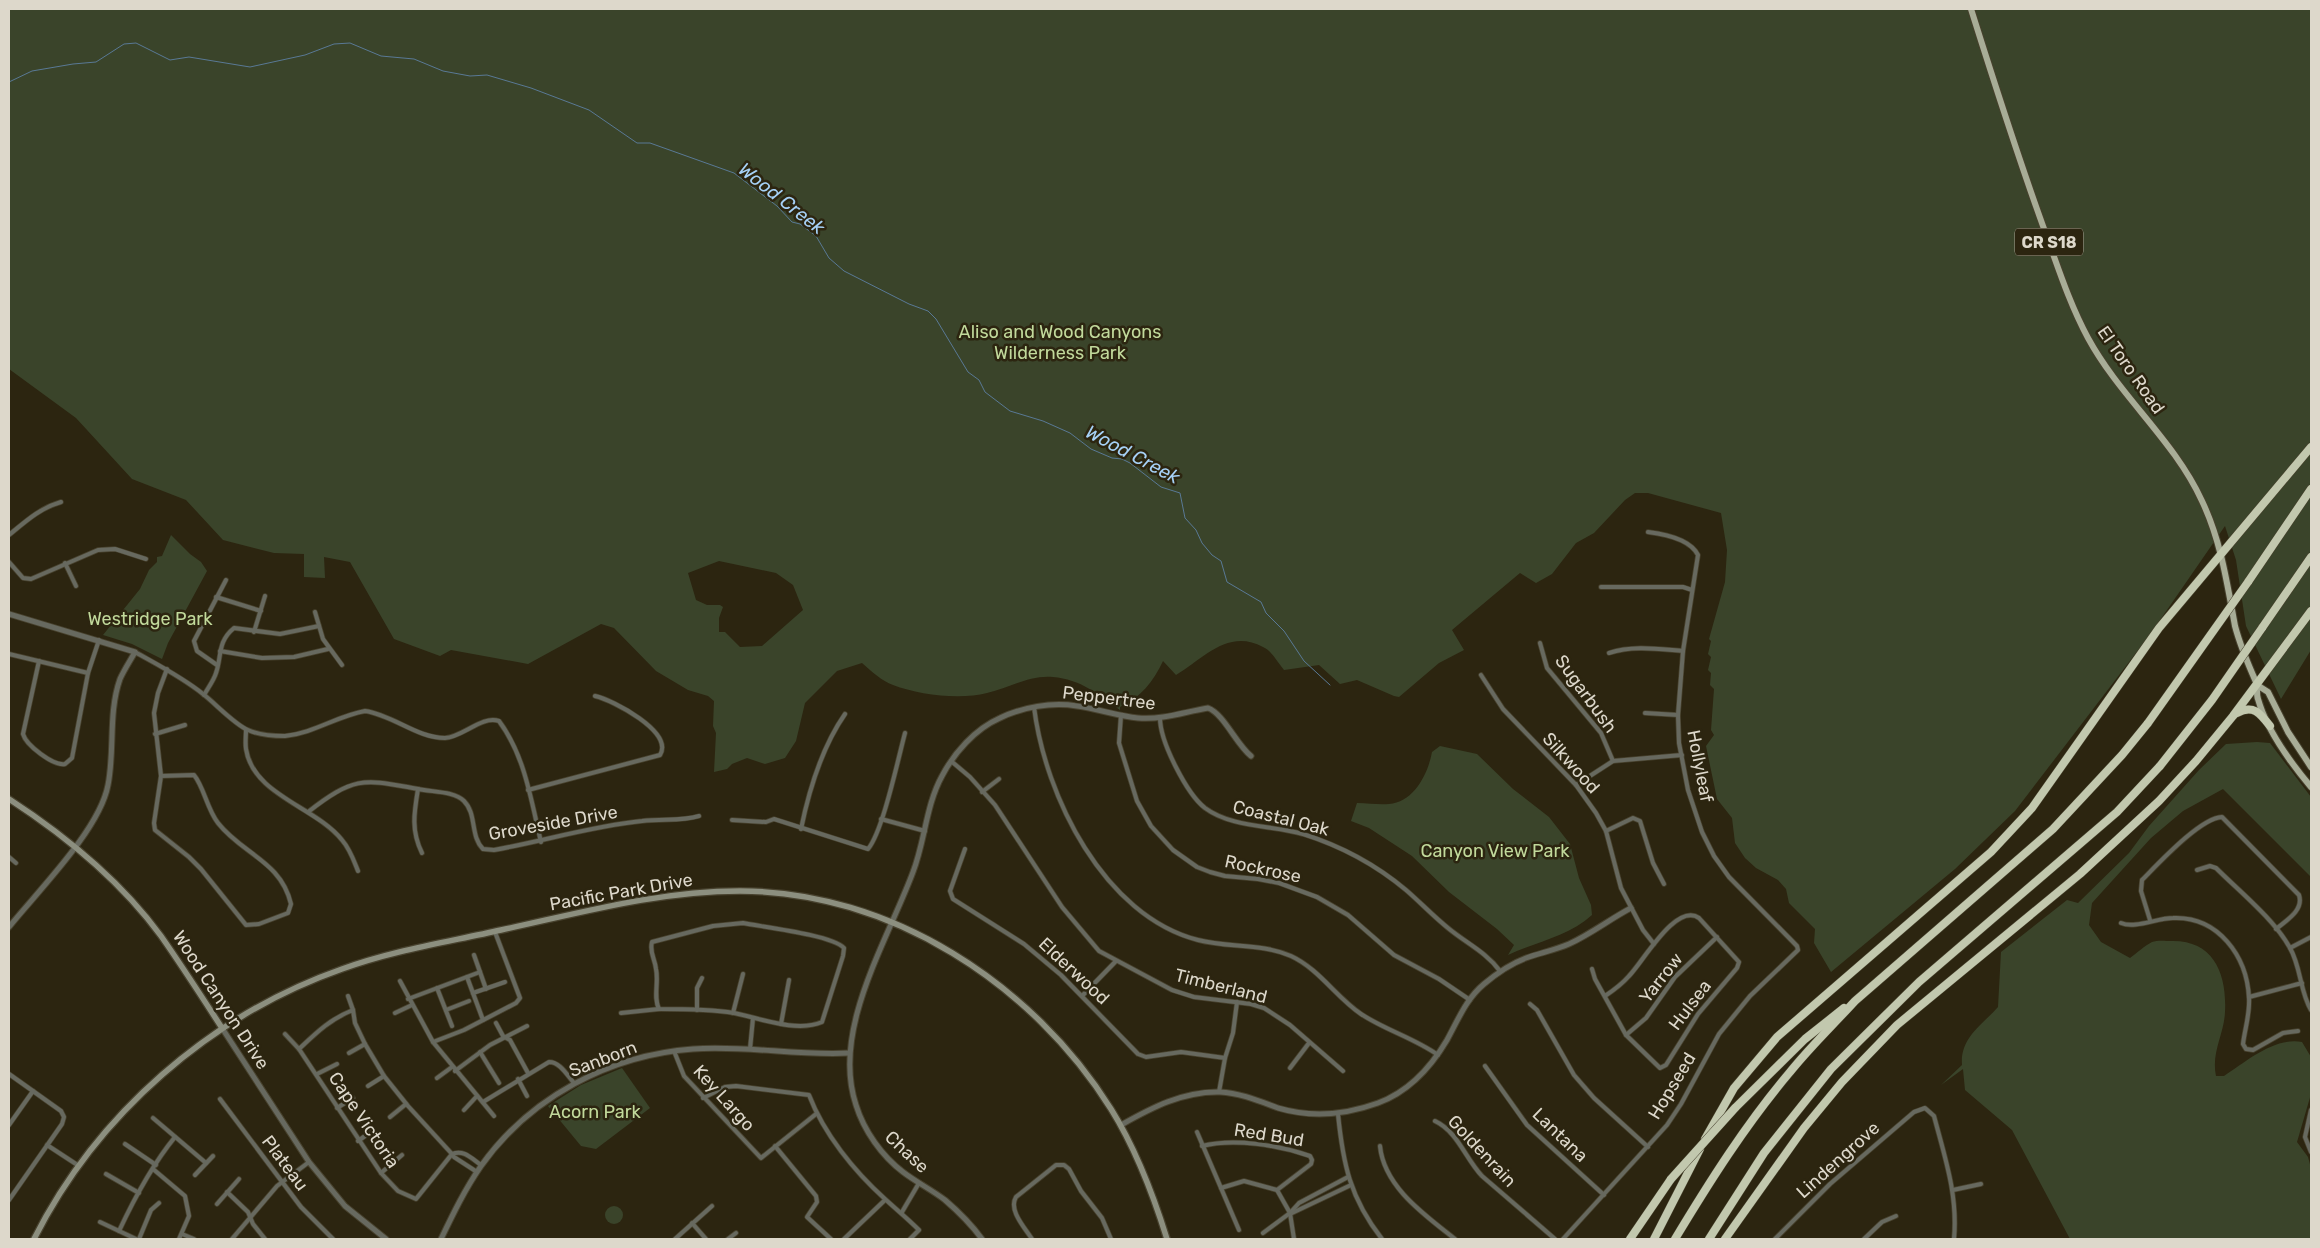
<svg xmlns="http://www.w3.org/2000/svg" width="2320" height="1248" viewBox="0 0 2320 1248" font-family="Rubik,sans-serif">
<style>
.green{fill:#3a442a;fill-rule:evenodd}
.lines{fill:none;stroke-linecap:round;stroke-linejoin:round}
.stream{stroke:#597995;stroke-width:1}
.minor-casing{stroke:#48422e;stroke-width:5.5}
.tertiary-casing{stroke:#48422e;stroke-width:7}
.secondary-casing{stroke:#48422e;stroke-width:8}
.primary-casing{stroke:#48422e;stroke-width:8}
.motorway-casing{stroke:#48422e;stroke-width:9}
.minor{stroke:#67695f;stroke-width:4}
.tertiary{stroke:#67695f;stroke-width:5}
.secondary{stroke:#8c8f7f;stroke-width:5.5}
.primary{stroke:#a8ad97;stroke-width:6}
.motorway{stroke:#c2c8ae;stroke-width:8}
.motorway-bridge-casing{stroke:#48422e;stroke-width:9;stroke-linecap:butt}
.motorway-bridge{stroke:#c2c8ae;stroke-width:8}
.labels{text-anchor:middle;stroke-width:5;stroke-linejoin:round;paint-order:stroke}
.shield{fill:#2c2510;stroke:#a8a293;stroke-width:1}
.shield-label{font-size:16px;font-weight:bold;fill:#ddd8cb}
.park-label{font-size:18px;fill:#c1d99b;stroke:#2c2510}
.street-label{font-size:18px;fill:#ddd8cb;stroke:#2c2510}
.water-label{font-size:19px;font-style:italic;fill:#a6d1f6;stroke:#2c2510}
</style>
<rect width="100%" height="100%" fill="#2c2510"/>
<!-- green -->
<g class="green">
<path d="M 9,9 L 2311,9 L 2311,650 L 2281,699 L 2246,626 L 2236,560 L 2225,526 L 2149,636 L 2015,811 L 1955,869 L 1831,972 L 1814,943 L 1815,929 L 1789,903 L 1786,889 L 1778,880 L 1756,868 L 1745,858 L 1735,843 L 1732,818 L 1717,799 L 1706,746 L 1714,735 L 1711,730 L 1714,689 L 1710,685 L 1711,673 L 1708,670 L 1711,657 L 1708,654 L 1711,641 L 1709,639 L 1725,582 L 1727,550 L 1721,513 L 1648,493 L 1635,493 L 1625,500 L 1594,533 L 1576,543 L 1552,574 L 1536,583 L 1520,573 L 1452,630 L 1464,650 L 1439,663 L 1399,697 L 1394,696 L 1357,680 L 1340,684 L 1319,665 L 1284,670 C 1278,663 1271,650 1263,647 C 1228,628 1203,659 1176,675 L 1163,661 C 1154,681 1140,698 1120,707 L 1120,710 C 1100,695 1080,679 1053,677 C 1028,675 1010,688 987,693 C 960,700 919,695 893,685 C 882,681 871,671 862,663 L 837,671 L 805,703 L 796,741 L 785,758 L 765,764 L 747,758 L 732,764 L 727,769 L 714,772 L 716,733 L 713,726 L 714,701 L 708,696 L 688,690 L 656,671 L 614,628 L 601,624 L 528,664 L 451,650 L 440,656 L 394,639 L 350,562 L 324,557 L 325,578 L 304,577 L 304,554 L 274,553 L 223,540 L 186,500 L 132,479 L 76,418 L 9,369 ZM 719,561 L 776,573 L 793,585 L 803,610 L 762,646 L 740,647 L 725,632 L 719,632 L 719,618 L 723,607 L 720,605 L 707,605 L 696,600 L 688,573 Z"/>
<path d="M 171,535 L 190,554 L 201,562 L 207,571 L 168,643 L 162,659 L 132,644 L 103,635 L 140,589 L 149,570 L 157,562 L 157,557 L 162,556 Z"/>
<path d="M 2257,742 L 2270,743 L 2311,797 L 2311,877 L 2223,789 L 2183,811 L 2151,838 L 2092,903 L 2089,925 L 2101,942 L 2130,958 C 2137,953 2144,946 2152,942 C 2157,940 2166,941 2171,941 C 2214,940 2227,974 2225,1012 C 2224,1035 2211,1052 2216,1076 L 2224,1076 C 2247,1061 2274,1037 2302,1042 L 2311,1057 L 2311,1094 L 2297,1142 L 2308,1157 L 2311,1168 L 2311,1239 L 2070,1239 L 2012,1130 L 1965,1090 L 1963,1069 L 1941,1085 L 1962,1065 C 1960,1038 1981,1026 1998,1007 L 2001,952 L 2067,900 L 2078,903 L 2129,853 L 2149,826 L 2199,770 L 2226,744 Z"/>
<path d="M 1440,746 L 1477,754 L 1513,789 L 1549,817 L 1570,844 L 1579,878 L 1591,905 L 1592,915 C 1569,936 1536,942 1508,955 L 1514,945 L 1497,929 L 1449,892 L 1412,856 L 1369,828 L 1351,821 L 1357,803 C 1368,803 1379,805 1389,804 C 1414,802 1428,774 1432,752 Z"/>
<path d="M 622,1068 L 650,1108 L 596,1149 L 581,1146 L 548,1106 L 581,1085 Z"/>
<circle cx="614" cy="1215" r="9"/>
</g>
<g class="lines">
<!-- stream -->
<path class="stream" d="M 9,82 L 32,71 L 73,64 L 96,62 L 124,44 L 136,43 L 170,60 L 189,57 L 250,67 L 305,55 L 334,44 L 350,43 L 381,56 L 414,59 L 443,71 L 470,76 L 487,75 L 531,88 L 589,110 L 637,143 L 650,143 L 734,173 L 777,206 L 792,222 L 800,224 L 816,236 L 829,258 L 844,271 L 909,304 L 928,311 L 936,319 L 968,372 L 979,380 L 985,392 L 1010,411 L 1043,421 L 1070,433 L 1091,449 L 1112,458 L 1122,459 L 1130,463 L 1161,487 L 1180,493 L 1185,518 L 1196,530 L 1202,543 L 1212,555 L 1221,561 L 1227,582 L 1261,602 L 1266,613 L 1284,631 L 1304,661 L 1330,685"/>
<defs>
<g id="minor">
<path d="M 9,535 C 26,521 40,508 61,502"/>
<path d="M 9,562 L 23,578 L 31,579 L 98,550 L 115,549 L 146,559"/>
<path d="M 65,563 L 76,586"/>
<path d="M 1601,587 L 1683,587 L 1692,590"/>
<path d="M 216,597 L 261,611"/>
<path d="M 315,612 L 323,639 L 342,665"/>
<path d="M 254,632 L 265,596"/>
<path d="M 1540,643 L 1547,668 L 1601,733 L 1613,761"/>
<path d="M 220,651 L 262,658 L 294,657 L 328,649"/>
<path d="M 135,652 C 158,665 182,677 203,694 C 216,704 234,724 248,730 C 259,735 273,736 285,736 C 314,733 337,716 365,711 C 393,715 417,738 445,738 C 463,737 482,715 499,721 C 525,756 531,800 541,842"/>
<path d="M 1609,653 C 1633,645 1658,649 1683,651"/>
<path d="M 9,654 L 88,673"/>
<path d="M 39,661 L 23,734 C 26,745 53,766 65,764 L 72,758 L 88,673 L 99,640"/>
<path d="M 217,665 L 197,651 L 194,641 L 226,580"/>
<path d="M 1481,675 L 1503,709 L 1576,785 L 1596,813 L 1606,831 L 1621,888 L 1643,930 L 1654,944"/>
<path d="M 204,695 C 208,688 214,680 216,673 C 222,656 217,642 234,628 L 280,634 L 319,626"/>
<path d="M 1034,707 C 1045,796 1104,916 1198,940 C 1228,948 1262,943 1291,956 C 1319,969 1336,997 1361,1014 C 1385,1030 1414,1038 1438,1055"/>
<path d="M 1645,713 L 1678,715"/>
<path d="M 1121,715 L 1119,743 L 1137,801 L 1151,826 L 1173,850 L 1197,867 L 1210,872 L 1225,876 L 1258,879 L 1279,883 L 1317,897 L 1348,915 L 1394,955 L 1439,979 L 1470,1000"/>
<path d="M 1160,718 C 1160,742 1187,794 1205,808 C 1232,828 1272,825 1303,834 C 1341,846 1375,864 1406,890 C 1420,902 1433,916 1448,928 C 1466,943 1486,952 1500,971"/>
<path d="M 246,730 C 246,736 245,743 246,749 C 253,795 316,807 342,840 C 350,849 354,861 358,871"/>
<path d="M 155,734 L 185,725"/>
<path d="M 951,761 L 970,777 L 995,805 L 1062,907 L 1099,951 L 1172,990 L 1194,997 L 1251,1004 L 1264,1008 L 1290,1025 L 1343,1071"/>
<path d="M 161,776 L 194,775 C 204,787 207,809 218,823 C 242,854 281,861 291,904 L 288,913 L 259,924 L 246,925 L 201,869 L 189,857 L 155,830 L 154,823 L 161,776 L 154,713 L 158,693 L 167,669"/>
<path d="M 1576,785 L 1613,761 L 1682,755"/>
<path d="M 418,789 C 414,813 411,831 422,853"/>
<path d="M 528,790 L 660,755 C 674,732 613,700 595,696"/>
<path d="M 982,792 L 999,779"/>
<path d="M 308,812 C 358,773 366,780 424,790 C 436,792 455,792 464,801 C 477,814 470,836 483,849 L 494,850 C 544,841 592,826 642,821 C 662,818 680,822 699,816"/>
<path d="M 881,819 L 925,831"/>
<path d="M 732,820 L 766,822 L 774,819 L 868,849 C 883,831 898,759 905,733"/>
<path d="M 801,829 C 809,790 822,747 845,714"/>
<path d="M 1606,831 L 1633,818 L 1640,821 L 1653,863 L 1664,884"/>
<path d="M 965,849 L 950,891 L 953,899 L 1024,944 L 1061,975 L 1138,1054 L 1146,1057 L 1181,1052 L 1225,1058"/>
<path d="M 9,857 L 16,863"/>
<path d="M 2197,870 L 2210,866 L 2216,868 C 2239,891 2274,919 2290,948 C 2301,967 2300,992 2311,1010"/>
<path d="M 2150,920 L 2141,891 L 2142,880 C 2158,864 2200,818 2222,817 L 2299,895 C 2304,910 2287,920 2276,929"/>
<path d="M 743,923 C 763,927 832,935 844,948 L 843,956 L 822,1022 C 797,1033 759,1018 734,1013 C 710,1009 684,1009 659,1009 C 653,997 659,982 656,969 C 655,959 649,952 652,942 L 713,926 Z"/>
<path d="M 2121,923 C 2135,929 2157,918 2173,918 C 2218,916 2247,956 2249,998 C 2250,1014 2245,1028 2243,1044 L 2246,1049 L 2253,1050 L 2283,1033 L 2298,1031"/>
<path d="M 2290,948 L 2311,937"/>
<path d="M 1592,969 L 1595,979 L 1626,1035 L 1660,1068 L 1666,1065 L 1698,1014 L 1737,968 L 1739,962 L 1699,918 C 1676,902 1643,962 1629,976 C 1622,984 1614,990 1605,996"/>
<path d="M 480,972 L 486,989"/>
<path d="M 467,977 L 483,1020"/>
<path d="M 400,981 L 433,1042 L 494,1116"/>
<path d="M 437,988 L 452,1026"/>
<path d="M 473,993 L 505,982"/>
<path d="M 1083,995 L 1116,961"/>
<path d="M 348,996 L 353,1010"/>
<path d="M 2249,997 L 2302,983"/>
<path d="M 408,999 L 480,972 L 474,955"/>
<path d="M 1530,1004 L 1537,1010 L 1574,1075 L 1594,1098 L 1648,1147"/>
<path d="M 446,1010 L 469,1001"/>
<path d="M 697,1010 L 697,988 L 702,978"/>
<path d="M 395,1013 L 412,1005"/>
<path d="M 621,1013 L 659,1009"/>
<path d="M 733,1013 L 743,974"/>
<path d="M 496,1023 L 503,1036 L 510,1040 L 528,1073"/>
<path d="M 781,1024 L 789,980"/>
<path d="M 285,1034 L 299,1049"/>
<path d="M 1626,1035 L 1646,1018 L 1675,977 L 1717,937"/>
<path d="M 433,1042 L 464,1030 L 516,1003 L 520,998 L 495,932"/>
<path d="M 750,1049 L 753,1018"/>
<path d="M 674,1051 L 684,1076 L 761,1158 L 816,1114"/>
<path d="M 480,1052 L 499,1083"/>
<path d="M 349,1053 L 365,1044"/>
<path d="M 1485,1066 L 1527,1125 L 1604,1195"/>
<path d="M 1290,1068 L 1309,1043"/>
<path d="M 455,1071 L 490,1045 L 527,1026"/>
<path d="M 9,1074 L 61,1111 L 64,1117 L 62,1124 L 9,1200"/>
<path d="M 317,1074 L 337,1064"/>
<path d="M 437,1078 L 452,1067"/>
<path d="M 518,1079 L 527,1096"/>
<path d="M 368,1086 L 384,1076"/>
<path d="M 1219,1092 L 1225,1058 L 1233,1033 L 1237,1002"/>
<path d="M 703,1098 L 725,1087 L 736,1086 L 809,1095 C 824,1134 854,1171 885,1199 C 897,1210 908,1219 919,1230 L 910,1239"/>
<path d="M 220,1099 L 301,1207 L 333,1239"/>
<path d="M 483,1102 L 549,1062 C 560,1062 567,1075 574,1083"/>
<path d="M 337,1108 L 353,1098"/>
<path d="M 464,1110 L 477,1096"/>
<path d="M 2311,1110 L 2305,1137 L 2311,1152"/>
<path d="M 1338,1114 C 1343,1164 1350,1198 1382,1239"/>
<path d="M 390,1117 L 406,1104"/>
<path d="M 153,1118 L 206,1163"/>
<path d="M 1435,1121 C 1458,1132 1465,1158 1482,1176 L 1555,1239"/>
<path d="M 9,1125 L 33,1091"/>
<path d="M 1197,1132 L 1239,1230"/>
<path d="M 358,1141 L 372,1131"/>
<path d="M 125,1144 L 156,1165"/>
<path d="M 47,1145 L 79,1166"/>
<path d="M 775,1146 L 816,1196 L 817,1202 L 807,1217 L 831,1239"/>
<path d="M 1202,1146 C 1234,1138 1278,1145 1310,1156 L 1312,1160 L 1311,1164 L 1277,1190"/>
<path d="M 1380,1146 C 1384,1187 1425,1215 1455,1239"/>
<path d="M 153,1169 L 185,1196 L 189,1216 L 179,1239"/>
<path d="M 477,1172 L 454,1157 L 452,1154 L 408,1106 L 384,1076 L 365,1044 L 355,1023 L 353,1010 C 330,1019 316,1033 299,1049 L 381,1173 L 398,1191 L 416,1199 L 452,1154 C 464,1149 472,1159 481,1165"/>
<path d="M 381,1173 L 402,1155"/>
<path d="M 106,1174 L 139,1193"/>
<path d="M 195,1175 L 213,1156"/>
<path d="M 1221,1188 L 1244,1181 L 1277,1190 L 1290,1213 L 1294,1239"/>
<path d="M 1953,1190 L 1981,1184"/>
<path d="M 227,1192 L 248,1212 L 253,1224 L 265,1239"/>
<path d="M 217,1204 L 239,1179"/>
<path d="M 902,1212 L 919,1183"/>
<path d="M 1292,1213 L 1351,1185"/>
<path d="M 100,1222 L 136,1239"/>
<path d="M 692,1223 L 706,1239"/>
<path d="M 119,1231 C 134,1199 152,1165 175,1137"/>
<path d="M 1263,1233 L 1290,1213 L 1299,1203 L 1348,1177"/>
<path d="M 182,1234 L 194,1239"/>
<path d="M 139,1239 L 151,1210 L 159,1203"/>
<path d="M 232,1239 L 277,1186 L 309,1162"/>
<path d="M 675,1239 L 712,1206"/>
<path d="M 728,1239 L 736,1233"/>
<path d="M 844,1239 L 885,1200"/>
<path d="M 1032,1239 C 1025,1228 1008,1210 1016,1197 L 1056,1165 L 1064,1165 L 1069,1169 L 1081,1191 L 1102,1218 L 1111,1239"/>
<path d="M 1563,1239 L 1667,1125 L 1681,1104 L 1719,1034 L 1750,996 L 1798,950 L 1797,946 L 1729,877 L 1714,856 L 1702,832 L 1688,790 L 1679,743 L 1678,715 L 1683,651 L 1698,555 C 1690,539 1664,534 1648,532"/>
<path d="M 1775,1239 L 1830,1184 L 1914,1112 L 1925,1108 L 1934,1116 C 1945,1158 1958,1195 1954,1239"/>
<path d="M 1864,1239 L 1882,1222 L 1896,1216"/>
</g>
<g id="tertiary">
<path d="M 9,614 L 135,652 C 130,661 124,670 120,679 C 108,713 115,750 108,785 C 100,829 38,891 9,927"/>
<path d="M 222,1028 L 309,1162 L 345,1206 L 386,1239"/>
<path d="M 1121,1125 C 1151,1108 1183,1091 1220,1092 C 1240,1093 1259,1101 1278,1108 C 1312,1118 1345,1115 1378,1103 C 1408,1092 1431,1067 1447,1040 C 1458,1020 1466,999 1484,984 C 1497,973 1510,964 1526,958 C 1540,953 1555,950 1569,944 C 1591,934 1610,919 1631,908"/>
<path d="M 441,1239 C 453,1214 465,1189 481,1166 C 530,1097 610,1055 693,1049 C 745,1045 797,1056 849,1053"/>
<path d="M 982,1239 C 971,1224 959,1212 945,1200 C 932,1190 916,1182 903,1172 C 882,1156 864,1131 856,1105 C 831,1030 887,942 913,872 C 925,841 926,805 942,776 C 954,753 975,729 1000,718 C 1023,707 1051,702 1077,706 C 1098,709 1118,716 1138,718 C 1163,720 1184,712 1208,708 C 1224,714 1236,744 1251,756"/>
</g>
<g id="secondary">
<path d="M 9,799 C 66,836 120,880 161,936 C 182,966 202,997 222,1028"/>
<path d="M 34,1239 C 97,1114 211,1015 342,969 C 394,950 448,942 501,930 C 580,913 658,891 740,891 C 890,891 1033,984 1111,1109 C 1136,1149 1153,1194 1167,1239"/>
</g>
<g id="primary">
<path d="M 1971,9 C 1994,82 2017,154 2043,226 C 2057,264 2069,303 2088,338 C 2120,397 2174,440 2202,501 C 2221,541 2227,583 2235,626 C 2240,645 2248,664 2256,682 C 2258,688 2256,694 2258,699 C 2267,731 2290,762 2311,787"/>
<path d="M 2257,685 L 2268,692 L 2288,732 L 2311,767"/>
</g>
<g id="motorway">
<path d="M 2248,582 L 2311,489"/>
<path d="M 2262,628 L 2311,557"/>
<path d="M 2237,713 C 2253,704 2260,713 2270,726"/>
<path d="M 1735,1108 L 1805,1039 L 1844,1008"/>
<path d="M 1705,1139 L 1734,1088 L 1777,1037 L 1991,852 L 2032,808 L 2159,628 L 2311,447"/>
<path d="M 1630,1239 L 1671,1179"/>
<path d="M 1654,1239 L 1700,1149"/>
<path d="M 1675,1239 C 1710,1181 1746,1124 1790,1072 C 1810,1047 1833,1025 1855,1001 L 2053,829 L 2122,755 L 2148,723"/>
<path d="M 1709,1239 L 1764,1153 L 1831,1069 L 1919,982 L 2117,812 L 2160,766"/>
<path d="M 1725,1239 L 1804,1128 L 1842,1082 L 1897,1025 L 2080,874 L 2159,801 L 2196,761 L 2233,716 L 2311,611"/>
</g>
</defs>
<!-- minor casing -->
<use href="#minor" class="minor-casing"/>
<!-- tertiary casing -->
<use href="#tertiary" class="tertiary-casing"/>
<!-- secondary casing -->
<use href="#secondary" class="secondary-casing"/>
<!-- primary casing -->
<use href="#primary" class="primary-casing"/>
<!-- motorway casing -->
<use href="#motorway" class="motorway-casing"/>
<!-- minor -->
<use href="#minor" class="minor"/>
<!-- tertiary -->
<use href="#tertiary" class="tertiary"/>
<!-- secondary -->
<use href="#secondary" class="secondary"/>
<!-- primary -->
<use href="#primary" class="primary"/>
<!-- motorway -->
<use href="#motorway" class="motorway"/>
<defs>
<g id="motorway-bridge">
<path d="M 2148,723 L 2248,582"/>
<path d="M 2160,766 L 2212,700 L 2262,628"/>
<path d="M 1671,1179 L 1735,1108"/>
</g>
</defs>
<!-- motorway-bridge casing -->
<use href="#motorway-bridge" class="motorway-bridge-casing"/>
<!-- motorway-bridge -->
<use href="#motorway-bridge" class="motorway-bridge"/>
</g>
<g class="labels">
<!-- shield labels -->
<rect class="shield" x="2015" y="228.5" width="68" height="27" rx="4"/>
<g class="shield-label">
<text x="2049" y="248">CR S18</text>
</g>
<!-- park labels -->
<g class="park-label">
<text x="1060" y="338">Aliso and Wood Canyons<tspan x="1060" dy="21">Wilderness Park</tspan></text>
<text x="150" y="625">Westridge Park</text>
<text x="1495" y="857">Canyon View Park</text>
<text x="595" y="1118">Acorn Park</text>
</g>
<!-- street labels -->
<g class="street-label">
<text transform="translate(2131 370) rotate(55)" y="6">El Toro Road</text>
<text transform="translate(1586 694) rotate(54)" y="6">Sugarbush</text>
<text transform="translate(1109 698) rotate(7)" y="6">Peppertree</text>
<text transform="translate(1571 763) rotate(48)" y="6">Silkwood</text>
<text transform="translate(1700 766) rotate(79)" y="6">Hollyleaf</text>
<text transform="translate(1281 818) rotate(14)" y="6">Coastal Oak</text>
<text transform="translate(553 823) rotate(-10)" y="6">Groveside Drive</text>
<text transform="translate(1263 869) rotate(12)" y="6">Rockrose</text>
<text transform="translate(621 892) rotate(-10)" y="6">Pacific Park Drive</text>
<text transform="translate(1074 971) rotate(43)" y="6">Elderwood</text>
<text transform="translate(1661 978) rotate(-52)" y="6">Yarrow</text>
<text transform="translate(1221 986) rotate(14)" y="6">Timberland</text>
<text transform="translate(221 1000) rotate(57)" y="6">Wood Canyon Drive</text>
<text transform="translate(1690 1005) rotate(-53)" y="6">Hulsea</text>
<text transform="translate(603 1059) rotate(-21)" y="6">Sanborn</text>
<text transform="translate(1672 1086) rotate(-59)" y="6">Hopseed</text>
<text transform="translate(724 1098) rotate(48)" y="6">Key Largo</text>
<text transform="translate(364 1120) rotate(56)" y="6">Cape Victoria</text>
<text transform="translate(1269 1135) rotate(9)" y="6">Red Bud</text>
<text transform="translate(1560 1135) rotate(44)" y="6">Lantana</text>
<text transform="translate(1482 1151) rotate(47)" y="6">Goldenrain</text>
<text transform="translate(907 1152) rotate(43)" y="6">Chase</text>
<text transform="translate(1838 1160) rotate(-42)" y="6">Lindengrove</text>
<text transform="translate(285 1163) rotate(53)" y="6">Plateau</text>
</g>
<!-- water labels -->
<g class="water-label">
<text transform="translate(782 198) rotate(38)" y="7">Wood Creek</text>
<text transform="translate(1133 454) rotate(28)" y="7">Wood Creek</text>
</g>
</g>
<!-- border -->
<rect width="2320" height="1248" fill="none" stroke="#ddd8cb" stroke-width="20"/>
</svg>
